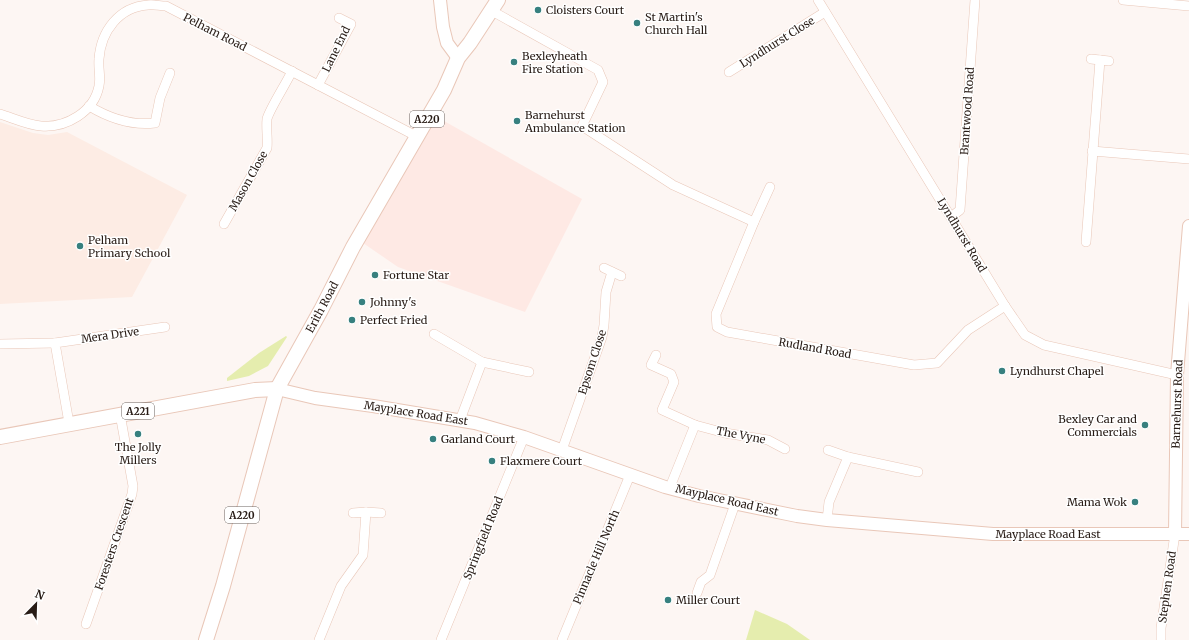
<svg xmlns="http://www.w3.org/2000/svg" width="1189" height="640" viewBox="0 0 1189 640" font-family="Merriweather,serif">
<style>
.industrial{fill:#fee9e4}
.built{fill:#fdece4}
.green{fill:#e5edae}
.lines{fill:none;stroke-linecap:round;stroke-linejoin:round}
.street-casing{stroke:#e9c7b8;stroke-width:10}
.secondary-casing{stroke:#e9c7b8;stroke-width:14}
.primary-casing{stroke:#e9c7b8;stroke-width:16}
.street{stroke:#fff;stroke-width:9}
.secondary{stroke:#fff;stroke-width:12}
.primary{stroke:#fff;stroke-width:14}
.poi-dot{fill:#37807f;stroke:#fff;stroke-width:1.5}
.labels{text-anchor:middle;stroke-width:3;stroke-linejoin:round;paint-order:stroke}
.shield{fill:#fff;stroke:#68605c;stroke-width:1}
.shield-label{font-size:10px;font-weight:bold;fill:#281c16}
.poi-label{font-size:11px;fill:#281c16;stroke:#fff;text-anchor:start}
.street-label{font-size:11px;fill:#281c16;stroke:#fff}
</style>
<rect width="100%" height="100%" fill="#fdf6f3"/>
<!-- industrial -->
<path class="industrial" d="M 437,117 L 582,199 L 525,312 L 398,267 L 363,243 Z"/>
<!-- built -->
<path class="built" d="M 0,122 L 33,133 L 48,135 L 67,132 L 187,195 L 132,297 L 0,304 Z"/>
<!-- green -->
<g class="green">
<path d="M 286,336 L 287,337 L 268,366 L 249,376 L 227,381 L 227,378 L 259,353 Z"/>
<path d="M 755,610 L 787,624 L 810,640 L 746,640 Z"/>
</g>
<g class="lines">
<defs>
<g id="street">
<path d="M 818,0 L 1005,306 L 1025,335 L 1044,345 L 1177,375"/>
<path d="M 1123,0 L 1189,6"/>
<path d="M 492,11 L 598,70 L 603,82 L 582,126 L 673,185 L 754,222 L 716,314 L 717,327 L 727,332 L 914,365 L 937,363 L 968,330 L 1005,306"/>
<path d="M 1091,59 L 1109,61"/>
<path d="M 729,72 L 825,12"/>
<path d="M 318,85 L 351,24 L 339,18"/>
<path d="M 89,106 C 109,118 131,126 155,123 L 160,98 L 170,73"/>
<path d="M 0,114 C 13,118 28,125 41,126 C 66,128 94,112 99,86 C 101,77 98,68 99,59 C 101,31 119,7 148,5 C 153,4 160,6 166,6 L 418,137"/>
<path d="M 1092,151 L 1189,159"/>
<path d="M 951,217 L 960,210 L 975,0"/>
<path d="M 754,222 L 770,187"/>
<path d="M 224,224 L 267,148 C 268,139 266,129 267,119 C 269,110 287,82 292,71"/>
<path d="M 1086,242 L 1100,60"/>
<path d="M 604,268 L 621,276"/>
<path d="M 434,334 L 482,362 L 460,420"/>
<path d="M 0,344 L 55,343"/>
<path d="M 656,355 L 651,365 L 671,374 L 674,382 L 662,410 L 695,425 L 725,433 L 768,440 L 785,449"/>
<path d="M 482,362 L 529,372"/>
<path d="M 69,423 L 55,343 L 165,327"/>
<path d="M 562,450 L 602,337 L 604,325 L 606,292 L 612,272"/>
<path d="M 828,450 L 848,457 L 918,472"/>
<path d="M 670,487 L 695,425"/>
<path d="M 366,512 L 381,513"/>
<path d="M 827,520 L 829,502 L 848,457"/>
<path d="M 697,593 L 701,582 L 710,575 L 735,504"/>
<path d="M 86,624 L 132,494 L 133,486 L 120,414"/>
<path d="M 319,640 L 341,586 L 363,555 L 366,512 L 353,513"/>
<path d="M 441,640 L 524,437"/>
<path d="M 562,640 L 630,475"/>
<path d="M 1161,640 L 1161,628 L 1175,534"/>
</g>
<g id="secondary">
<path d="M 440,0 L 443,27 L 447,43 L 458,58"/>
<path d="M 277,389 L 315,398 L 373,406 L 475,423 L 524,437 L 665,487 L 699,496 L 797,516 L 827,520 L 993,534 L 1189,534"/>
<path d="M 1175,534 L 1177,375 L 1189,226"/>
</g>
<g id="primary">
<path d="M 0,437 L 255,390 L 277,389"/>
<path d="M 206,640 L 223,586 L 277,389 L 321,310 L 353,247 L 444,90 L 458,58 L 470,43 L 498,0"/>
</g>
</defs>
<!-- street casing -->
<use href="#street" class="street-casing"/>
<!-- secondary casing -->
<use href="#secondary" class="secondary-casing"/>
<!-- primary casing -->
<use href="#primary" class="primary-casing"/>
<!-- street -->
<use href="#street" class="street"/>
<!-- secondary -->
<use href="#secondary" class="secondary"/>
<!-- primary -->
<use href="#primary" class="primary"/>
</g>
<!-- markers -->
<g class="poi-dot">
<circle cx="538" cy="10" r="4"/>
<circle cx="637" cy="23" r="4"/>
<circle cx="514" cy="62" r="4"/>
<circle cx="517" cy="121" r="4"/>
<circle cx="80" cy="246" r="4"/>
<circle cx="375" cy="275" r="4"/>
<circle cx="362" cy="302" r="4"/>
<circle cx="352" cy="320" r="4"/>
<circle cx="1002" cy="371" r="4"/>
<circle cx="1145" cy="425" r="4"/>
<circle cx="138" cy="434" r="4"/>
<circle cx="433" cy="439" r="4"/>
<circle cx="492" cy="461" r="4"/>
<circle cx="1135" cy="502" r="4"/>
<circle cx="668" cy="600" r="4"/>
</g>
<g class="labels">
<!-- shield labels -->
<g class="shield">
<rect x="410" y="111" width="34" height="16" rx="3"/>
<rect x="122" y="403" width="32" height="16" rx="3"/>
<rect x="225" y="507" width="34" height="16" rx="3"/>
</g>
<g class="shield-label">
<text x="427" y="123">A220</text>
<text x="138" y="415">A221</text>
<text x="242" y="519">A220</text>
</g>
<!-- poi labels -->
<g class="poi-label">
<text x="546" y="14">Cloisters Court</text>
<text x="645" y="21">St Martin's<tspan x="645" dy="13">Church Hall</tspan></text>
<text x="522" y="60">Bexleyheath<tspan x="522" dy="13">Fire Station</tspan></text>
<text x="525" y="119">Barnehurst<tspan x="525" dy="13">Ambulance Station</tspan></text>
<text x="88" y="244">Pelham<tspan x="88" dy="13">Primary School</tspan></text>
<text x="383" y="279">Fortune Star</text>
<text x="370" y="306">Johnny's</text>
<text x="360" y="324">Perfect Fried</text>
<text x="1010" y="375">Lyndhurst Chapel</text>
<text x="1137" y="423" text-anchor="end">Bexley Car and<tspan x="1137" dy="13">Commercials</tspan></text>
<text x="441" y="443">Garland Court</text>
<text x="138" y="451" text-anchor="middle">The Jolly<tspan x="138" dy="13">Millers</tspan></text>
<text x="500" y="465">Flaxmere Court</text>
<text x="1127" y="506" text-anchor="end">Mama Wok</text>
<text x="676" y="604">Miller Court</text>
</g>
<!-- street labels -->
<g class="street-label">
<text transform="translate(215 32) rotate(27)" y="4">Pelham Road</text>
<text transform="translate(777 42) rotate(-32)" y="4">Lyndhurst Close</text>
<text transform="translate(336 49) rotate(-64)" y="4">Lane End</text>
<text transform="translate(967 111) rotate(-86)" y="4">Brantwood Road</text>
<text transform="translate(248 181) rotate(-61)" y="4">Mason Close</text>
<text transform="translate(962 235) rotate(59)" y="4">Lyndhurst Road</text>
<text transform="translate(322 307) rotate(-62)" y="4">Erith Road</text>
<text transform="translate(110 335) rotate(-8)" y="4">Mera Drive</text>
<text transform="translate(815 348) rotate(10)" y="4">Rudland Road</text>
<text transform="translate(592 362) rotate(-72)" y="4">Epsom Close</text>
<text transform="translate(1177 404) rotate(-88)" y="4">Barnehurst Road</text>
<text transform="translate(416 413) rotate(9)" y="4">Mayplace Road East</text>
<text transform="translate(741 435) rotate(11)" y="4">The Vyne</text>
<text transform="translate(727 500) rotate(13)" y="4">Mayplace Road East</text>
<text x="1048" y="538">Mayplace Road East</text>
<text transform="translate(483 538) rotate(-68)" y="4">Springfield Road</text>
<text transform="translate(114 544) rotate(-71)" y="4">Foresters Crescent</text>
<text transform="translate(596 557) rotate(-67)" y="4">Pinnacle Hill North</text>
<text transform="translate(1167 587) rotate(-82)" y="4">Stephen Road</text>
</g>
</g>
<!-- north arrow -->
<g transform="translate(36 604) rotate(23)" stroke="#ffffff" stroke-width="3" paint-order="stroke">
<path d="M0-3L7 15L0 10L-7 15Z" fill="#281c16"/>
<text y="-6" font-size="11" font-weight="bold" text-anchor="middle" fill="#281c16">N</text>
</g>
</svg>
